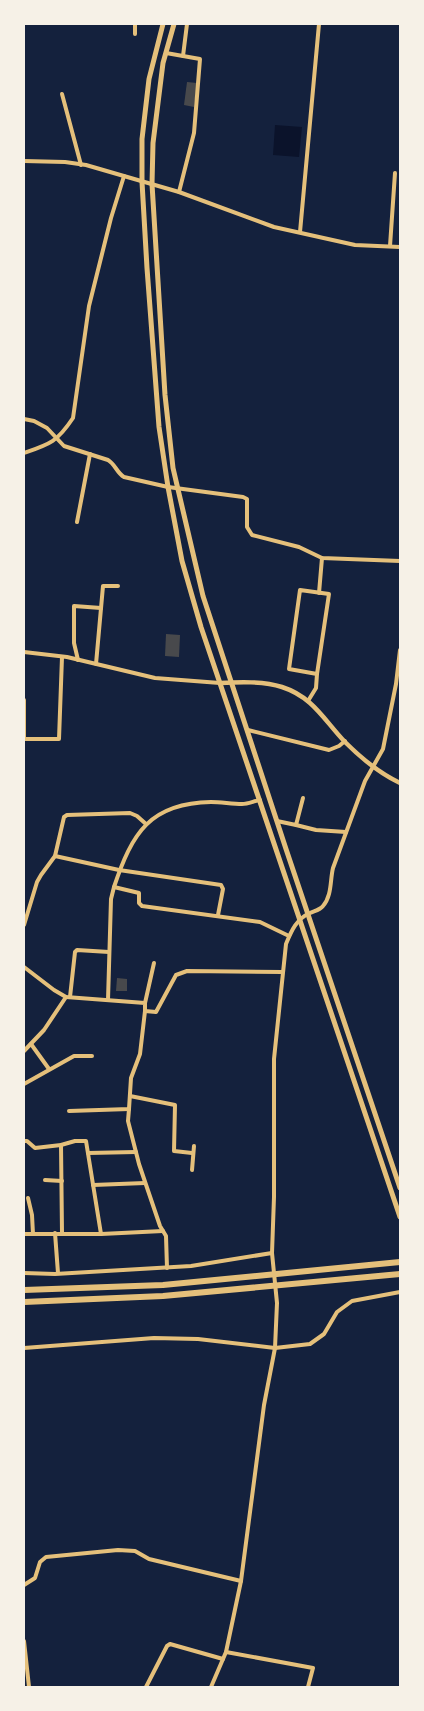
<svg xmlns="http://www.w3.org/2000/svg" width="424" height="1711" viewBox="0 0 424 1711" font-family="Figtree,sans-serif">
<style>
.water{fill:#0b132b}
.building{fill:#48494c}
.lines{fill:none;stroke-linecap:round;stroke-linejoin:round}
.minor{stroke:#e5c07b;stroke-width:4}
.tertiary{stroke:#e5c07b;stroke-width:4.5}
.secondary{stroke:#e5c07b;stroke-width:5}
.motorway{stroke:#e5c07b;stroke-width:6}
</style>
<rect width="100%" height="100%" fill="#14213d"/>
<!-- water -->
<path class="water" d="M 275,125 L 302,127 L 299,157 L 273,155 Z"/>
<!-- building -->
<g class="building">
<path d="M 187,82 L 197,83 L 194,107 L 184,105 Z"/>
<path d="M 166,634 L 180,635 L 179,657 L 165,656 Z"/>
<path d="M 117,978 L 127,979 L 127,991 L 116,991 Z"/>
</g>
<g class="lines">
<!-- minor -->
<g class="minor">
<path d="M 135,34 L 135,24"/>
<path d="M 166,53 L 200,59 L 194,133 L 179,192"/>
<path d="M 183,56 L 187,24"/>
<path d="M 62,94 L 81,165"/>
<path d="M 24,161 L 65,162 L 86,165 L 179,192 L 274,227 L 355,245 L 400,247"/>
<path d="M 300,232 L 319,24"/>
<path d="M 390,246 L 395,173"/>
<path d="M 24,419 L 34,421 L 47,428 L 64,446 L 108,460 C 115,464 117,473 124,477 L 168,487 L 243,497 L 247,499 L 247,527 L 252,535 L 299,547 L 322,558 L 400,561"/>
<path d="M 24,453 C 50,444 57,442 73,418 L 89,306 L 111,218 L 124,176"/>
<path d="M 77,522 L 90,454"/>
<path d="M 319,593 L 322,558"/>
<path d="M 24,652 L 67,657 L 155,678 L 220,683"/>
<path d="M 78,660 L 74,643 L 74,606 L 101,608"/>
<path d="M 96,664 L 103,586 L 118,586"/>
<path d="M 24,700 L 24,739"/>
<path d="M 308,701 L 316,688 L 317,674 L 289,669 L 300,590 L 329,594 L 317,674"/>
<path d="M 248,730 L 329,750 L 339,746 L 345,741"/>
<path d="M 24,739 L 59,739 L 62,657"/>
<path d="M 277,821 L 296,825 L 303,798"/>
<path d="M 296,825 L 316,830 L 346,832"/>
<path d="M 55,856 L 119,870 L 221,885 L 223,889 L 218,915"/>
<path d="M 114,887 C 132,833 150,803 211,802 C 221,802 232,804 242,804 C 248,804 254,801 260,800"/>
<path d="M 24,925 L 37,882 L 41,875 L 55,856 L 64,817 L 67,815 L 130,813 L 137,816 L 146,824"/>
<path d="M 24,967 L 54,990 L 66,997 L 145,1003 L 145,1011 L 156,1012 L 176,975 L 187,971 L 282,972"/>
<path d="M 70,997 L 75,952 L 77,950 L 109,952"/>
<path d="M 108,1000 L 111,899 L 114,887 L 139,893 L 139,903 L 142,906 L 260,922 L 289,936"/>
<path d="M 145,1003 L 154,963"/>
<path d="M 31,1044 L 49,1069"/>
<path d="M 24,1051 L 44,1030 L 66,997"/>
<path d="M 24,1084 L 74,1056 L 92,1056"/>
<path d="M 130,1096 L 175,1105 L 174,1151 L 192,1153"/>
<path d="M 129,1109 L 128,1121 L 139,1164 L 160,1226 L 166,1236 L 167,1268"/>
<path d="M 69,1111 L 129,1109 L 131,1078 L 140,1054 L 145,1011"/>
<path d="M 24,1141 L 27,1141 L 35,1148 L 61,1145 L 75,1141 L 86,1141 L 101,1234"/>
<path d="M 61,1145 L 62,1233"/>
<path d="M 88,1153 L 136,1152"/>
<path d="M 192,1170 L 194,1146"/>
<path d="M 45,1180 L 62,1181"/>
<path d="M 93,1185 L 145,1183"/>
<path d="M 28,1198 L 32,1215 L 33,1234"/>
<path d="M 55,1233 L 58,1273"/>
<path d="M 24,1234 L 101,1234 L 163,1231"/>
<path d="M 24,1273 L 55,1274 L 191,1266 L 272,1253"/>
<path d="M 24,1348 L 154,1338 L 198,1339 L 275,1348 L 310,1344 L 324,1334 L 337,1312 L 352,1301 L 400,1292"/>
<path d="M 24,1585 L 35,1578 L 40,1562 L 46,1557 L 118,1550 L 135,1551 L 149,1559 L 241,1581"/>
<path d="M 24,1641 L 29,1687"/>
<path d="M 226,1652 L 313,1668 L 308,1687"/>
<path d="M 146,1687 L 167,1646 L 170,1644 L 223,1659"/>
<path d="M 211,1687 L 226,1652 L 241,1581 L 264,1405 L 275,1348 L 277,1303 L 272,1253 L 274,1197 L 274,1059 L 286,944 C 291,932 296,919 310,913 C 314,911 320,910 323,906 C 332,896 330,880 333,868 L 365,781 L 383,749 L 396,684 L 400,650"/>
</g>
<!-- tertiary -->
<path class="tertiary" d="M 220,683 C 239,682 263,681 282,687 C 313,697 324,720 345,742 C 361,758 379,773 400,783"/>
<!-- secondary -->
<g class="secondary">
<path d="M 163,24 L 149,79 L 142,139 L 142,182 L 147,268 L 159,427 L 168,487 L 182,561 L 201,627 L 400,1217"/>
<path d="M 174,24 L 163,63 L 153,143 L 152,184 L 165,395 L 173,468 L 203,596 L 286,849 L 400,1188"/>
</g>
<!-- motorway -->
<g class="motorway">
<path d="M 24,1290 L 163,1285 L 400,1262"/>
<path d="M 24,1302 L 163,1296 L 400,1274"/>
</g>
</g>
<!-- border -->
<rect width="424" height="1711" fill="none" stroke="#f6f1e7" stroke-width="50"/>
</svg>
